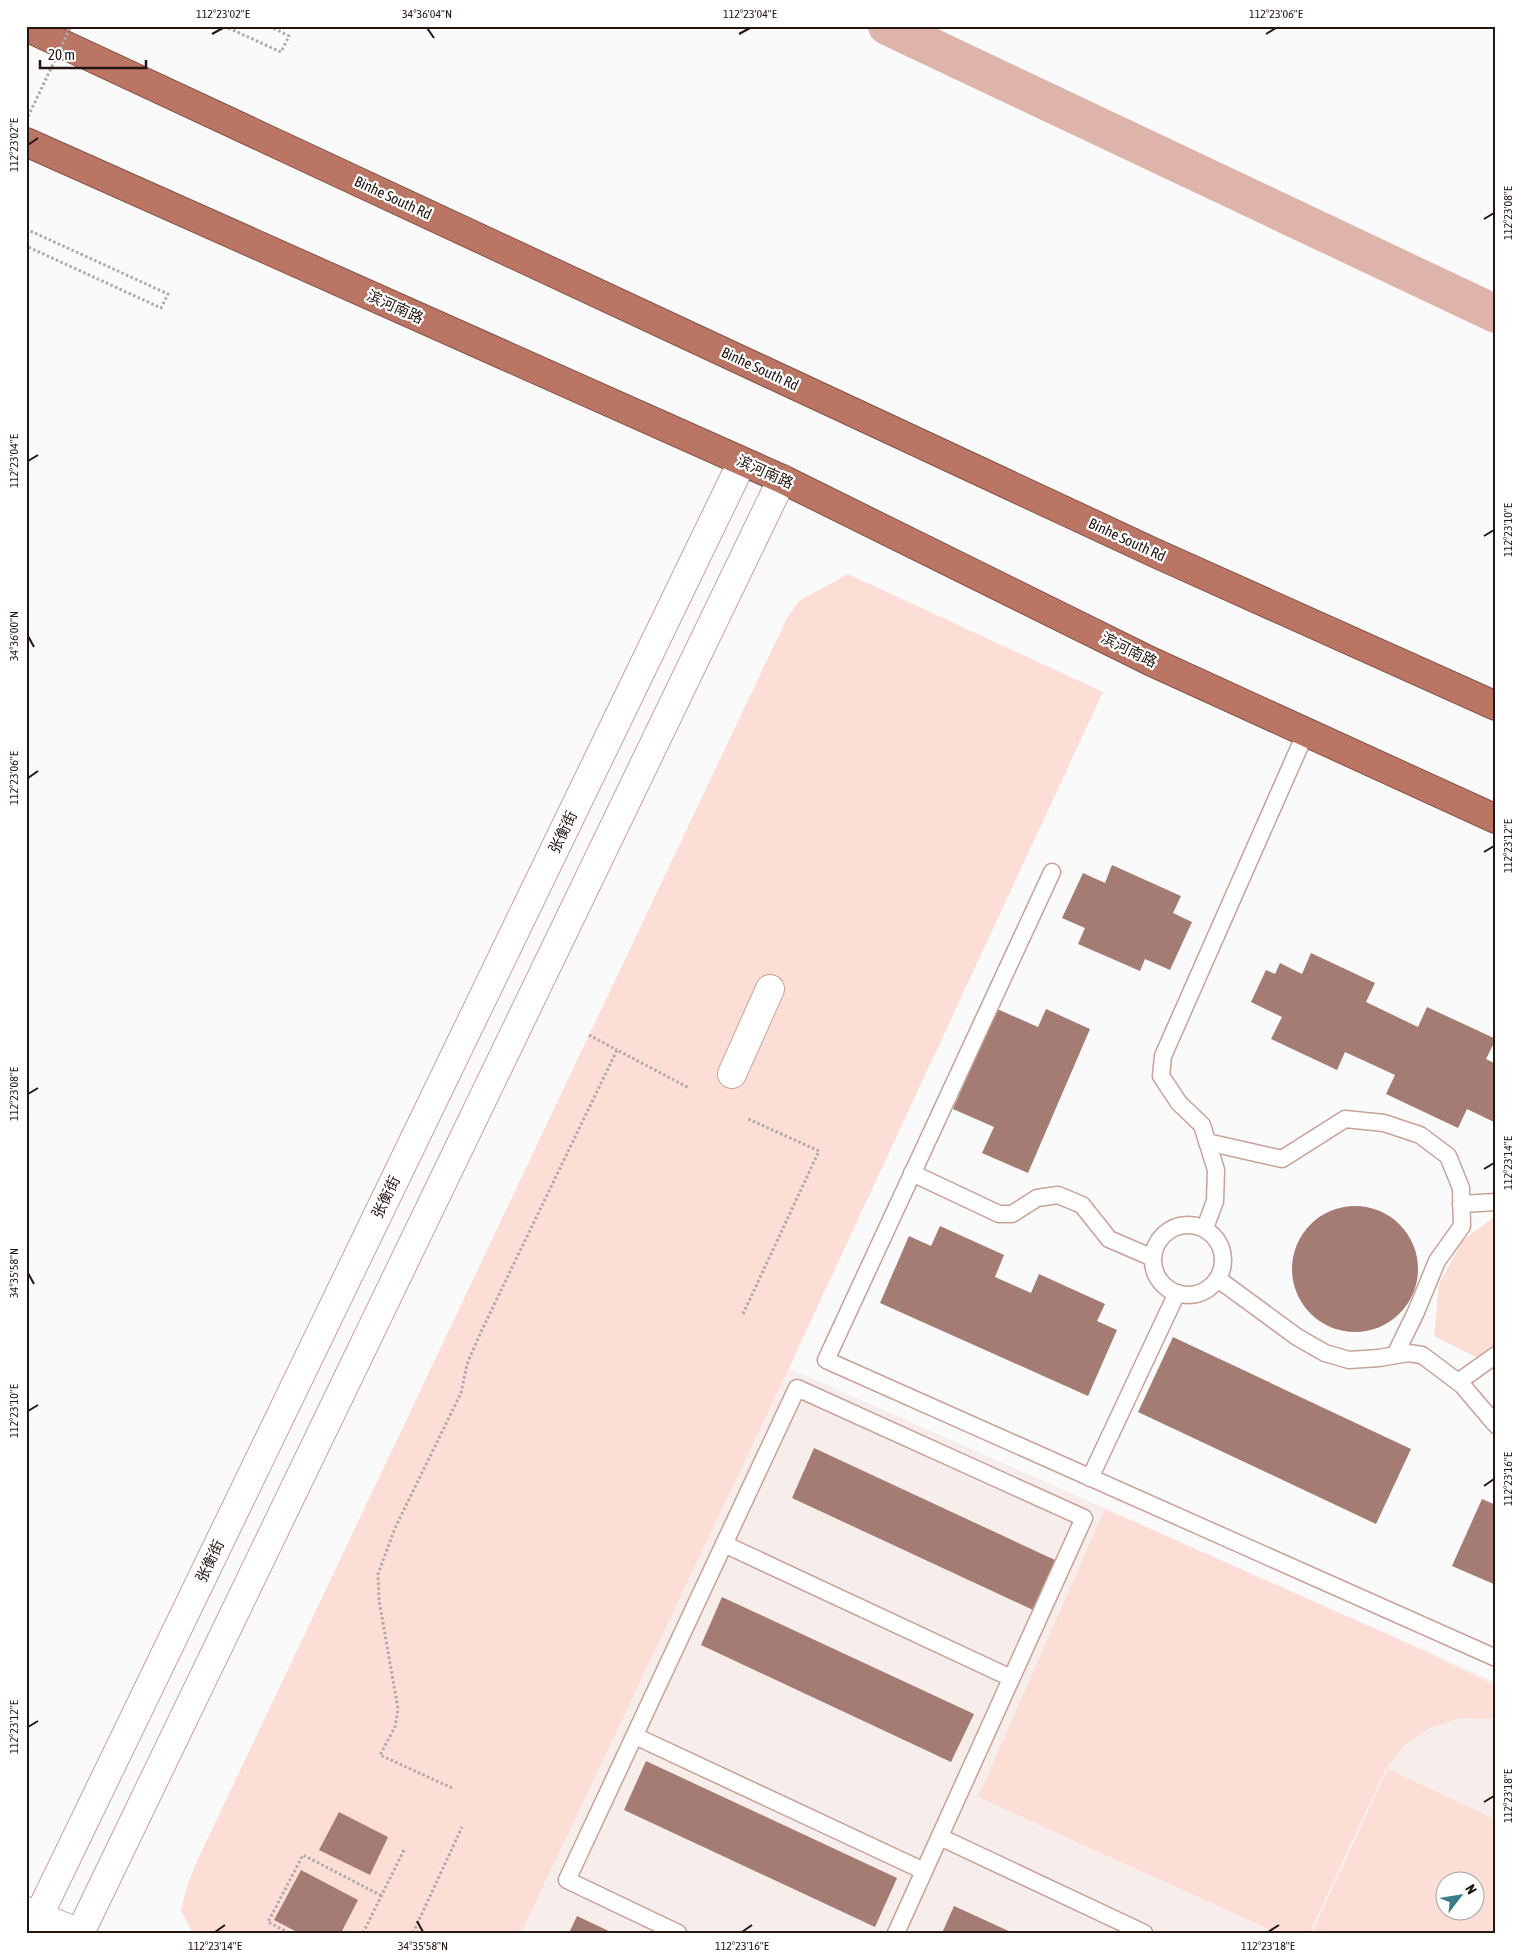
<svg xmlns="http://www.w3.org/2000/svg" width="1522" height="1959" viewBox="0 0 1522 1959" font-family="'Asap Condensed','Noto Sans SC',sans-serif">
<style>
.built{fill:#f7edea;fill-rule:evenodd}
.green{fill:#fdded6;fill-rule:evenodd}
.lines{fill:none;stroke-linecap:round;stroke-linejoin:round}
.canal{stroke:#deb4aa;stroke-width:38}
.building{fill:#a47c73}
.lane-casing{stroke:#c8a197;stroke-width:19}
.street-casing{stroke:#c8a197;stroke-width:30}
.secondary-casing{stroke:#c8a197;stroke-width:30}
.highway-casing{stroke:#865347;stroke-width:30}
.path{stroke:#afaaa9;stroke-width:3;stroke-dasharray:2.5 2.5;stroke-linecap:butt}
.lane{stroke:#fff;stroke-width:16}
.street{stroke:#fff;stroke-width:28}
.secondary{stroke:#fff;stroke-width:28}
.highway{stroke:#bb7564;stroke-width:28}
.path-bridge{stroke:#afaaa9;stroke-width:3;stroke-dasharray:2.5 2.5;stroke-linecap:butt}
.ticks{fill:none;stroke:#231511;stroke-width:2}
.labels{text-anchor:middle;stroke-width:4.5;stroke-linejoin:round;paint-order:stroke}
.street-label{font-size:15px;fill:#231511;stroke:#fff}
.neatline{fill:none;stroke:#231511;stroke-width:2}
.ticks-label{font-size:12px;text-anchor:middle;fill:#231511}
</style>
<rect width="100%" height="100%" fill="#fafafa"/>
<!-- built -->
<path class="built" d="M 789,1368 L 1496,1682 L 1496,1933 L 521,1933 ZM 1444,1882 L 1474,1882 L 1474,1912 L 1444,1912 Z"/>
<!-- green -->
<g class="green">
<path d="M 848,574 L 1103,692 L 789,1368 L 521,1933 L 193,1933 L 181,1911 L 187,1886 L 197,1861 L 787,618 L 799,601 Z"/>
<path d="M 1494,1217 L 1496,1344 L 1478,1358 L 1434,1336 L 1439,1284 L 1463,1240 Z"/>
<path d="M 1105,1509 L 1409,1644 L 1496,1686 L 1496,1719 L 1460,1718 L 1430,1728 L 1404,1745 L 1385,1770 L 1309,1933 L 1273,1933 L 1273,1931 L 978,1797 Z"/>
<path d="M 1388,1769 L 1496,1820 L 1496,1933 L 1312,1933 ZM 1444,1882 L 1474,1882 L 1474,1912 L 1444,1912 Z"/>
</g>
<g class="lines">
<!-- canal -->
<path class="canal" d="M 887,26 L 1496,314"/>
</g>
<!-- building -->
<g class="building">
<path d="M 1112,865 L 1181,896 L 1173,913 L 1192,922 L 1170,970 L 1145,959 L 1140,971 L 1078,944 L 1085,928 L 1062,918 L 1083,873 L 1105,883 Z"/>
<path d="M 1311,953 L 1375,983 L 1366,1002 L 1418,1027 L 1427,1007 L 1496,1039 L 1486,1059 L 1496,1064 L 1496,1123 L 1467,1109 L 1458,1128 L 1386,1094 L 1395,1075 L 1345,1052 L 1337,1070 L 1271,1039 L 1282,1017 L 1251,1002 L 1266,970 L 1275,974 L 1280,963 L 1302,974 Z"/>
<path d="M 997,1009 L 1038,1027 L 1046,1009 L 1090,1029 L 1028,1173 L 982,1153 L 994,1127 L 953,1109 Z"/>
<circle cx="1355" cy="1269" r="63"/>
<path d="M 940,1226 L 1004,1255 L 995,1277 L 1031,1293 L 1039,1274 L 1105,1304 L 1097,1321 L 1117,1330 L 1088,1396 L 880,1303 L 909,1236 L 931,1246 Z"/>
<path d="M 1173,1337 L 1411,1449 L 1376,1524 L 1138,1412 Z"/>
<path d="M 814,1448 L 1055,1560 L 1033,1610 L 792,1498 Z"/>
<path d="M 1482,1499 L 1496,1505 L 1496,1585 L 1452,1566 Z"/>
<path d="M 722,1597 L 974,1714 L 951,1762 L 701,1645 Z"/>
<path d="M 646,1761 L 897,1878 L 875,1927 L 624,1810 Z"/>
<path d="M 339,1812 L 388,1837 L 370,1875 L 319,1850 Z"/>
<path d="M 301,1870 L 358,1900 L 341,1933 L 299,1933 L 274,1920 Z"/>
<path d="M 954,1906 L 1013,1933 L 942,1933 Z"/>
<path d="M 577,1916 L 613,1933 L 569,1933 Z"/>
</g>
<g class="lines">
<defs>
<g id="lane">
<path d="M 1052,872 L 826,1360 L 1496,1658"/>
<path d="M 1207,1142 L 1282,1159 L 1345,1119 L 1384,1123 L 1420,1135 L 1448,1156 L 1461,1188 L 1462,1226 L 1437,1261 L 1416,1312 L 1395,1355"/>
<path d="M 912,1173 L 999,1214 L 1012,1214 L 1037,1198 L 1058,1195 L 1082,1205 L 1109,1239 L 1153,1258"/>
<path d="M 1461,1204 L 1496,1202"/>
<circle cx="1188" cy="1260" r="35"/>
<path d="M 1205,1228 L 1215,1201 L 1216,1170 L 1202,1125 L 1179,1103 L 1161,1076 L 1163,1056 L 1306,732"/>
<path d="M 1218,1279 L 1297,1337 L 1325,1353 L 1349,1360 L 1379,1358 L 1408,1353 L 1422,1355 L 1462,1385 L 1496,1425"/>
<path d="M 1458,1382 L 1496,1355"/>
<path d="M 1090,1478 L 1177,1293"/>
<path d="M 724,1544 L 1011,1678"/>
<path d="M 635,1736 L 924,1871"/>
<path d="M 940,1837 L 1144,1933"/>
<path d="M 678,1933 L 567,1880 L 797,1388 L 1084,1518 L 896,1933"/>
</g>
<g id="street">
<path d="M 732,1074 L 770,989"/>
<path d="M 43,1933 L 38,1917 L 742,462"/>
<path d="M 80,1933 L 782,479"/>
</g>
<path id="secondary" d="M 26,1911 L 79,1933"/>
<g id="highway">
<path d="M 26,27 L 1155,553 L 1496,706"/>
<path d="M 26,142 L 782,479 L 1150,661 L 1496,819"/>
</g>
</defs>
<!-- lane casing -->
<use href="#lane" class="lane-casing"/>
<!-- street casing -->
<use href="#street" class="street-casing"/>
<!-- secondary casing -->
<use href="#secondary" class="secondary-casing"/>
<!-- highway casing -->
<use href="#highway" class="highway-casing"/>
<!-- path -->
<g class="path">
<path d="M 224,26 L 281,52 L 289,36 L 269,26"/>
<path d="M 26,229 L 168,294 L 161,308 L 26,246"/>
<path d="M 589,1035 L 617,1050"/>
<path d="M 743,1314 L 819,1151 L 746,1118"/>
<path d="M 452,1788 L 380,1755 L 395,1727 L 398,1709 L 379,1600 L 378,1574 L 395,1528 L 461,1393 L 467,1364 L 480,1334 L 617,1050 L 689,1088"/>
<path d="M 289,1933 L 268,1922 L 303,1855 L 382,1896"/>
<path d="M 363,1933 L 404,1850"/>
<path d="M 413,1933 L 462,1827"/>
</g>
<!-- lane -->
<use href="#lane" class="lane"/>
<!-- street -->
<use href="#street" class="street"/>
<!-- secondary -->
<use href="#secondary" class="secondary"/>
<!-- highway -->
<use href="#highway" class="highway"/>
<!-- path-bridge -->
<path class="path-bridge" d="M 26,121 L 71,26"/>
</g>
<!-- ticks -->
<path class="ticks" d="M 427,28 L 434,38M 212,34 L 223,28M 739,34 L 750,28M 1266,34 L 1276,28M 28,145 L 38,138M 1484,219 L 1494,213M 28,461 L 38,455M 1484,536 L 1494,530M 28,636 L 34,647M 28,778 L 38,771M 1484,852 L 1494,846M 28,1094 L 38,1088M 1484,1169 L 1494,1163M 28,1273 L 34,1284M 28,1411 L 38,1405M 1484,1486 L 1494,1479M 28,1727 L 38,1721M 1484,1802 L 1494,1796M 417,1921 L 423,1932M 215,1932 L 225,1925M 742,1932 L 752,1925M 1268,1932 L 1279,1925"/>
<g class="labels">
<!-- street labels -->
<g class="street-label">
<text transform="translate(393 198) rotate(25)" y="5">Binhe South Rd</text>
<text transform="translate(395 307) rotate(24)" y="5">滨河南路</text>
<text transform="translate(760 369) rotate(25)" y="5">Binhe South Rd</text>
<text transform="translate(765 472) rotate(24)" y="5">滨河南路</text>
<text transform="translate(1127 540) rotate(25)" y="5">Binhe South Rd</text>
<text transform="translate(1129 650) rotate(26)" y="5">滨河南路</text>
<text transform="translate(563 832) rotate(-64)" y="5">张衡街</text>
<text transform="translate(386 1197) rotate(-64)" y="5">张衡街</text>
<text transform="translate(210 1561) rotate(-64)" y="5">张衡街</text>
</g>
</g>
<!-- border -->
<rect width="1522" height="1959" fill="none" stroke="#ffffff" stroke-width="55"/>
<!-- north arrow -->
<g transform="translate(1460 1896) rotate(59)"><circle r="24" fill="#ffffff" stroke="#a7a1a0"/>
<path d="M0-4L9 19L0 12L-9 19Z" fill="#3a7e8d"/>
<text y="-8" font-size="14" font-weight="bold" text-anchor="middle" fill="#231511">N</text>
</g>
<!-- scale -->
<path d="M40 60v8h106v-8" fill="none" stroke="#231511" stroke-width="2.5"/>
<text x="48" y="60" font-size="15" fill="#231511" stroke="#ffffff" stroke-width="4" paint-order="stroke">20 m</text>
<rect x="28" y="28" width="1466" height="1904" class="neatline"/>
<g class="ticks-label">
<text x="223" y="18">112°23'02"E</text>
<text x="427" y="18">34°36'04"N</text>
<text x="750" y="18">112°23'04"E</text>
<text x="1276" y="18">112°23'06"E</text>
<text transform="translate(14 145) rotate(-90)" y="4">112°23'02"E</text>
<text transform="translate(1508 213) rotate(-90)" y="4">112°23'08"E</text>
<text transform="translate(14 461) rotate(-90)" y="4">112°23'04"E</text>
<text transform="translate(1508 530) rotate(-90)" y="4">112°23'10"E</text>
<text transform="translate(14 636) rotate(-90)" y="4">34°36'00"N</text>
<text transform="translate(14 778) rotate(-90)" y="4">112°23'06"E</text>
<text transform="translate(1508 846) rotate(-90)" y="4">112°23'12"E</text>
<text transform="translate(14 1094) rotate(-90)" y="4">112°23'08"E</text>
<text transform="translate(1508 1163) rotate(-90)" y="4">112°23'14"E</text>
<text transform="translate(14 1273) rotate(-90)" y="4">34°35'58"N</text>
<text transform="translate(14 1411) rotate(-90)" y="4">112°23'10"E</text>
<text transform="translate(1508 1479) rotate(-90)" y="4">112°23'16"E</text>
<text transform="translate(14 1727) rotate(-90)" y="4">112°23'12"E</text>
<text transform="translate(1508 1796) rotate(-90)" y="4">112°23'18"E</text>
<text x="215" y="1950">112°23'14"E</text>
<text x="423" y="1950">34°35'58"N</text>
<text x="742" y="1950">112°23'16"E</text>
<text x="1268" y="1950">112°23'18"E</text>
</g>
</svg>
